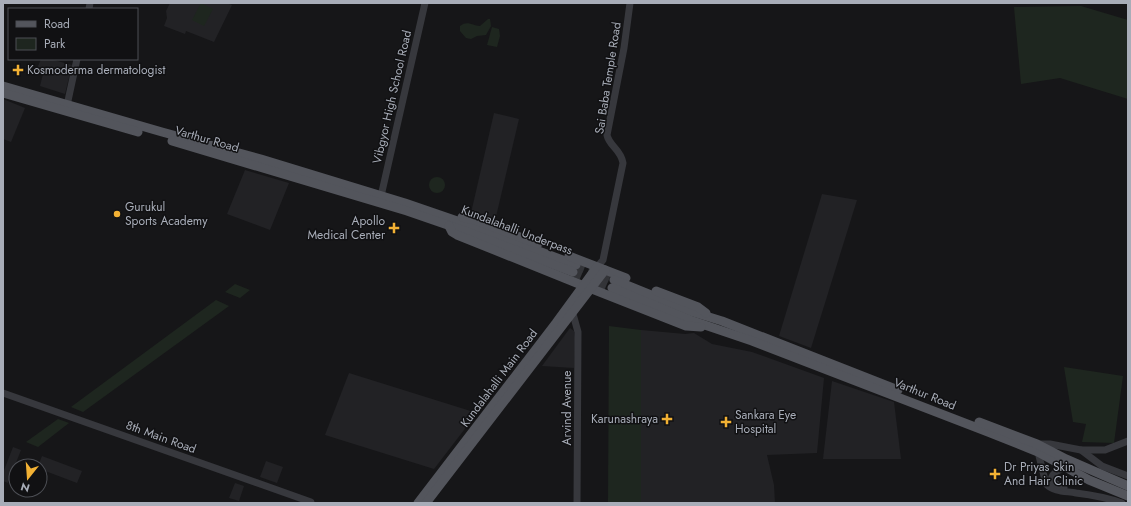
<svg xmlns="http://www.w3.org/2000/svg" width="1131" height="506" viewBox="0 0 1131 506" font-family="Jost,sans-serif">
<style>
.built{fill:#222225}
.green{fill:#1e261f}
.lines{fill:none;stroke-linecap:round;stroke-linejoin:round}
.primary-tunnel{stroke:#333438;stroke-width:9;stroke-dasharray:9 4.5;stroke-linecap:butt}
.tertiary{stroke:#37383d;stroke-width:7}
.primary{stroke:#53555c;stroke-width:9}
.poi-dot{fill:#f2b134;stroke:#111113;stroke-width:1.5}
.labels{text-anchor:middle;stroke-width:3;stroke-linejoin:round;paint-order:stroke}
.poi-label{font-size:12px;fill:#a8adb8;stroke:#111113;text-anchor:start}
.street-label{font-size:12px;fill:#a8adb8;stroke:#111113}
</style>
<rect width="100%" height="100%" fill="#161618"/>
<!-- built -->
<g class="built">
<path d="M 170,3 L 226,3 L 232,5 L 214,42 L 186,31 L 185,34 L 164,26 L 167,18 L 166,11 Z"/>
<path d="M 41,59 L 50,59 L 72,65 L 65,94 L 40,86 L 43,74 L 36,71 Z"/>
<path d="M 3,99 L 25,108 L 11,142 L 3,139 Z"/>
<path d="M 494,113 L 519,119 L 495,221 L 471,213 Z"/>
<path d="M 245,170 L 289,183 L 270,230 L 227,214 Z"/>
<path d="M 822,194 L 857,200 L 811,348 L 779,336 Z"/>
<path d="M 570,328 L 574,331 L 575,338 L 574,368 L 542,366 Z"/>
<path d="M 641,330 L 685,334 L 694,333 L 712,344 L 752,352 L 824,378 L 817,453 L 767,455 L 774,485 L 775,503 L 641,503 Z"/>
<path d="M 349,373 L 477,413 L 434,469 L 325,435 Z"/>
<path d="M 832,381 L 894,402 L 901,459 L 823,459 Z"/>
<path d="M 13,447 L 21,450 L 8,483 L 3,481 L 3,473 Z"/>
<path d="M 42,456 L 82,471 L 77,483 L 40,469 L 40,466 L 38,466 Z"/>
<path d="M 266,461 L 283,467 L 277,483 L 260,477 Z"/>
<path d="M 235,483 L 244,486 L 239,501 L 229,498 Z"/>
</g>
<!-- green -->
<g class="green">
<path d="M 201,3 L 213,9 L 204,26 L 192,20 Z"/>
<path d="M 1081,6 L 1128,20 L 1128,99 L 1060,78 L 1021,84 L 1014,7 Z"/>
<path d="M 488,19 L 490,19 L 491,26 L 486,35 L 477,36 L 471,39 L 466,38 L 460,31 L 460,26 C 468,20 472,26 480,26 Z"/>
<path d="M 492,27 L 499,29 L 500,36 L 497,47 L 487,45 Z"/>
<circle cx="437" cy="185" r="8"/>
<path d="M 235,284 L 250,290 L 240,298 L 225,292 Z"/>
<path d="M 216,300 L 229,306 L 83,412 L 71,407 Z"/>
<path d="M 609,326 L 641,330 L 641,503 L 608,503 Z"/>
<path d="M 1064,367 L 1123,376 L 1114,443 L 1082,442 L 1086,424 L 1073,422 Z"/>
<path d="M 58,419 L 69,423 L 38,447 L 26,442 Z"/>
</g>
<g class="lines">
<!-- primary-tunnel -->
<g class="primary-tunnel">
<path d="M 576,265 L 614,280"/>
<path d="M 573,272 L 612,288"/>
</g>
<!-- tertiary -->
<g class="tertiary">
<path d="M 89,9 L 90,3"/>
<path d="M 66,110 L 77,59"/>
<path d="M 381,196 L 425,3"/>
<path d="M 597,267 L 603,260 L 623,163 C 621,149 609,146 607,135 L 624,48 L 630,3"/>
<path d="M 573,314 L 578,332 L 577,503"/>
<path d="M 3,393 L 311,502 L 311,503"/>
<path d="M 1038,444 L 1050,444 L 1081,450 L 1102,466 L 1128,476"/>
<path d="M 1081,450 L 1105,450 L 1128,441"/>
<path d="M 1038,452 L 1046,484 C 1054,492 1066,491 1076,493 C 1092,495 1108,498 1122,503"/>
<path d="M 1064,488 C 1045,480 1050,474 1065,467"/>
</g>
<!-- primary -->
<g class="primary">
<path d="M 3,86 L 162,132 L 261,159 L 405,203 L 469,225 L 576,265"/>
<path d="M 3,93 L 138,132"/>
<path d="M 172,141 L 407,211 L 465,231 L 573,272"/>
<path d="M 462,217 L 475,220 L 538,244"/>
<path d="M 449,226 L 452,232 L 457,235 L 584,286"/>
<path d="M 569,256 L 626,278"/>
<path d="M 614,280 L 693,312 L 722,321 L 898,390"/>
<path d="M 612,288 L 690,320 L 752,341 L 988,432 L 1038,452 L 1089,480 L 1128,496"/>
<path d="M 592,289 L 686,326 L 701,327"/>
<path d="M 656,291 L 698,307 L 706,313"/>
<path d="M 979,422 L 1037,444 L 1066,459 L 1128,486"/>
<path d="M 418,503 L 556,323 L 597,267"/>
<path d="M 426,503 L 605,270"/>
</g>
</g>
<!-- markers -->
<g class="poi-dot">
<path d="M16 64h4v4h4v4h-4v4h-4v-4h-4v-4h4z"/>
<circle cx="117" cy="214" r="4"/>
<path d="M392 222h4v4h4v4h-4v4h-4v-4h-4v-4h4z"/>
<path d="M665 413h4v4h4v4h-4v4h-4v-4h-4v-4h4z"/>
<path d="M724 416h4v4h4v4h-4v4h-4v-4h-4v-4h4z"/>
<path d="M993 468h4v4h4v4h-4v4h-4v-4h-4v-4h4z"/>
</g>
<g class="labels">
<!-- poi labels -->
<g class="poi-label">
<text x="27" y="74">Kosmoderma dermatologist</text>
<text x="125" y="211">Gurukul<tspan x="125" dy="14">Sports Academy</tspan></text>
<text x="385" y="225" text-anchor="end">Apollo<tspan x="385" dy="14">Medical Center</tspan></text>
<text x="735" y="419">Sankara Eye<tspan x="735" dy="14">Hospital</tspan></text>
<text x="658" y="423" text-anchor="end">Karunashraya</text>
<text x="1004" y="471">Dr Priyas Skin<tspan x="1004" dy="14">And Hair Clinic</tspan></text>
</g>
<!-- street labels -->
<g class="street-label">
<text transform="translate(608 78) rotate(-81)" y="4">Sai Baba Temple Road</text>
<text transform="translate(392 97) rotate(-77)" y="4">Vibgyor High School Road</text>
<text transform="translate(207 139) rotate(16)" y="4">Varthur Road</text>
<text transform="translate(517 230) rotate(21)" y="4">Kundalahalli Underpass</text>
<text transform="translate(499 378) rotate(-53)" y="4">Kundalahalli Main Road</text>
<text transform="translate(925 394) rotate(22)" y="4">Varthur Road</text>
<text transform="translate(567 408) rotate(-90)" y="4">Arvind Avenue</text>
<text transform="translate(161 437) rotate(20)" y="4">8th Main Road</text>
</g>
</g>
<!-- border -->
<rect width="1131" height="506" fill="none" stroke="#a8adb8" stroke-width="8"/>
<!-- legend -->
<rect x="8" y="8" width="130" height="52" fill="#111113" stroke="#4d4f55"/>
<rect x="16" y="21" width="20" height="6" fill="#53555c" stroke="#4d4f55"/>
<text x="44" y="28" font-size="12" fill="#a8adb8">Road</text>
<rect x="16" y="38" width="20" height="12" fill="#1e261f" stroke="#4d4f55"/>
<text x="44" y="48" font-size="12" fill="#a8adb8">Park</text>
<!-- north arrow -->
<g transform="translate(28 478) rotate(197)"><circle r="19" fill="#111113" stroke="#4d4f55"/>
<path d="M0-3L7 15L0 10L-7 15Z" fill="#f2b134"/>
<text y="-6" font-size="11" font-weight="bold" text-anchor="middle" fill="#a8adb8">N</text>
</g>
</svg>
